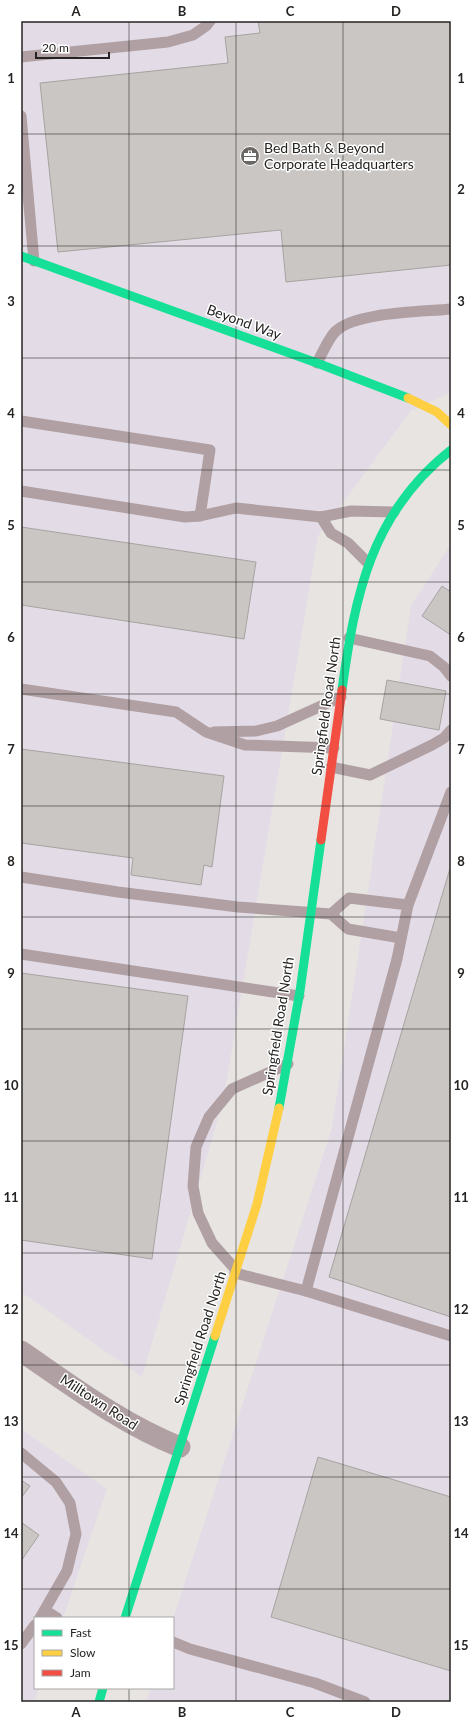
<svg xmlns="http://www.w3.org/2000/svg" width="472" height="1723" viewBox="0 0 472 1723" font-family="Lato,sans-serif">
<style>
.industrial{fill:#e3dce6}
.building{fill:#c9c6c4;stroke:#a6a3a1}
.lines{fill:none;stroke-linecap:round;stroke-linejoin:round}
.lane{stroke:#b0a0a4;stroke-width:11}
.street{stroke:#b0a0a4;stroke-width:21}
.fast{stroke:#16e098;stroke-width:9}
.slow{stroke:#ffcf43;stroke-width:9}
.jam{stroke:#f24e42;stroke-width:9}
.grid{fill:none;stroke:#262422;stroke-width:1;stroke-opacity:0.55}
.labels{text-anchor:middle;stroke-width:3;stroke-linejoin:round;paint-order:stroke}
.poi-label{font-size:14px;fill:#262422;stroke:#fff;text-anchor:start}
.street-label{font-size:14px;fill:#262422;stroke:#fff}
.neatline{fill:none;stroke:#262422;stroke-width:1.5}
.grid-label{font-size:13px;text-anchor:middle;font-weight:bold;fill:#262422}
</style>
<rect width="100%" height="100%" fill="#e7e4e1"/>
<!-- industrial -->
<g class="industrial">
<path d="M 21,21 L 451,21 L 451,392 L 411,411 L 318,536 L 223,1102 L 142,1377 L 21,1292 Z"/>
<path d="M 451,544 L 451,1702 L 146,1702 L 151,1688 L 173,1688 L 173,1619 L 332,1128 L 411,606 Z"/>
<path d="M 21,1429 L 107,1489 L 63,1618 L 35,1618 L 35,1688 L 39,1688 L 34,1702 L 21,1702 Z"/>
</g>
<!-- building -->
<g class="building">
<path d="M 258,21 L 451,21 L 451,265 L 286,282 L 281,230 L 58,252 L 40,83 L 228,63 L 225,37 L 260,33 Z"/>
<path d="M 21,527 L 256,562 L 244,639 L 21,605 Z"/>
<path d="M 442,586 L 451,592 L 451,635 L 422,616 Z"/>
<path d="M 387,680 L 446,691 L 439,730 L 380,719 Z"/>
<path d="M 21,749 L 224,776 L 212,867 L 204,865 L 201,885 L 131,875 L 133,858 L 21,843 Z"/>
<path d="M 451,865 L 451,1317 L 329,1277 Z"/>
<path d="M 21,973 L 188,996 L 152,1259 L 21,1240 Z"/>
<path d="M 318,1457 L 451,1497 L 451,1671 L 271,1617 Z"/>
<path d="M 21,1480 L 30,1486 L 21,1498 Z"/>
<path d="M 21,1522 L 39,1535 L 21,1561 Z"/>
</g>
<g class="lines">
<!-- lane -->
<g class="lane">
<path d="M 21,57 L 168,42 L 193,35 L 206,26 L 210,21"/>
<path d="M 21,116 L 34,261"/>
<path d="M 317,363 C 322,354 329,337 336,331 C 356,312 422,312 451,309"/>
<path d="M 21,421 L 210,450 L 200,516 L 236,508 L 321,517"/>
<path d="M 21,491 L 185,517 L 200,516"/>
<path d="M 368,563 L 348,543 L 331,533 L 321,517 L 351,511 L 394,512"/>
<path d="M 349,638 L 430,656 L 444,667 L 451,676"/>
<path d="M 21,689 L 176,712 L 206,732 L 245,745 L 334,748"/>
<path d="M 214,732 L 256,731 L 277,726 L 341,697"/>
<path d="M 331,767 L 370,775 L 432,745 L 444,738 L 451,730"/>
<path d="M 451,792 L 408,905 L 397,959 L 306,1291 L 451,1336"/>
<path d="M 21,877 L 118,892 L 238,907 L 331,914 L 348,929 L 401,938"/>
<path d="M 331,914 L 349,898 L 408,905"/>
<path d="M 21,954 L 299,996"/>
<path d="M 236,1270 L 212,1243 L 198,1213 L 193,1186 L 196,1147 L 209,1117 L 232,1089 L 288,1064"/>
<path d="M 235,1273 L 306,1291"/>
<path d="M 21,1453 L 56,1482 L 70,1503 L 76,1534 L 67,1571 L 40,1618"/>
<path d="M 46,1611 L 57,1618"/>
<path d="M 173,1642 L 190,1649 L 315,1683 L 365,1702"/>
<path d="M 21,1644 L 35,1625"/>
</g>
<!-- street -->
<path class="street" d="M 21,1351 C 72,1386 122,1424 180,1447"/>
<!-- fast -->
<g class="fast">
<path d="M 21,256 L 317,363 L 408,398"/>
<path d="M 342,690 C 355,595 371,513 451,450"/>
<path d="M 279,1108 L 300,991 L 321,840"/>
<path d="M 125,1618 L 215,1336"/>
<path d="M 99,1702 L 103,1688"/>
</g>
<!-- slow -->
<g class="slow">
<path d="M 408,398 L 437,412 L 451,425"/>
<path d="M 215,1336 L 257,1204 L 279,1108"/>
</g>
<!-- jam -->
<path class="jam" d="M 321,840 L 342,690"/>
</g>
<!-- grid -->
<path class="grid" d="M 129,21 L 129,1618M 236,21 L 236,1702M 343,21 L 343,1702M 21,134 L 451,134M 21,246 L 451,246M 21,358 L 451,358M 21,470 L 451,470M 21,582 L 451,582M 21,694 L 451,694M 21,806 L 451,806M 21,917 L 451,917M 21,1029 L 451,1029M 21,1141 L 451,1141M 21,1253 L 451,1253M 21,1365 L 451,1365M 21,1477 L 451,1477M 21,1589 L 451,1589M 129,1688 L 129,1702"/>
<!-- icons -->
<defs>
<symbol id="office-disc" viewBox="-11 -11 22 22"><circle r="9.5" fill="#6a6765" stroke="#fff"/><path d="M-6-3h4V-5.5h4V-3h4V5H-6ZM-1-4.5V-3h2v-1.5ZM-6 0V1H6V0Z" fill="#fff"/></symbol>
</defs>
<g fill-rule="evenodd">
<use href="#office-disc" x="239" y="145" width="22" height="22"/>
</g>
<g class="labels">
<!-- poi labels -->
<g class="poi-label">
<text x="264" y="153">Bed Bath &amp; Beyond<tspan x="264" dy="16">Corporate Headquarters</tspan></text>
</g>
<!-- street labels -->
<g class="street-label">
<text transform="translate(244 322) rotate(20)" y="5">Beyond Way</text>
<text transform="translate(326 706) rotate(-82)" y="5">Springfield Road North</text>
<text transform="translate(278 1026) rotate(-81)" y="5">Springfield Road North</text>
<text transform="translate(200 1338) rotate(-72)" y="5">Springfield Road North</text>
<text transform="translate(99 1402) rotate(33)" y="5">Milltown Road</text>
</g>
</g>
<!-- border -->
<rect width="472" height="1723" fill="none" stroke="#ffffff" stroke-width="44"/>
<!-- legend -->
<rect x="34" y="1617" width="140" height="72" fill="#ffffff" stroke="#a8a7a7"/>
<rect x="42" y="1630" width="20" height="6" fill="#16e098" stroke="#a8a7a7"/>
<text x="70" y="1637" font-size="12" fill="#262422">Fast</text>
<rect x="42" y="1650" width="20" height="6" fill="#ffcf43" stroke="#a8a7a7"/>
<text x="70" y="1657" font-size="12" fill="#262422">Slow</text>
<rect x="42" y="1670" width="20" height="6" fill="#f24e42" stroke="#a8a7a7"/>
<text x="70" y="1677" font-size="12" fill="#262422">Jam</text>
<!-- scale -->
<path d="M36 52v6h73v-6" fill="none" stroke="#262422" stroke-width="2"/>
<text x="42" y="52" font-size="12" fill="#262422" stroke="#ffffff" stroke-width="3" paint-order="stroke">20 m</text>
<rect x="22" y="22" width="428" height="1679" class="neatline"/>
<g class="grid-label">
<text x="76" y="16">A</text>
<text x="182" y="16">B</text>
<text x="290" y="16">C</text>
<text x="396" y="16">D</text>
<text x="11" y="83">1</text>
<text x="461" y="83">1</text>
<text x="11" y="194">2</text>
<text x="461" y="194">2</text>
<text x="11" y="306">3</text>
<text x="461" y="306">3</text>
<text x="11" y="418">4</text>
<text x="461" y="418">4</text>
<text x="11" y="530">5</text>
<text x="461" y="530">5</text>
<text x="11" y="642">6</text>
<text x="461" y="642">6</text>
<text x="11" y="754">7</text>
<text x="461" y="754">7</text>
<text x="11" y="866">8</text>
<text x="461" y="866">8</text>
<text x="11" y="978">9</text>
<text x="461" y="978">9</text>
<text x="11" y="1090">10</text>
<text x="461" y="1090">10</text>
<text x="11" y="1202">11</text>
<text x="461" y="1202">11</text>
<text x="11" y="1314">12</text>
<text x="461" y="1314">12</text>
<text x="11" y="1426">13</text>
<text x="461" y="1426">13</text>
<text x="11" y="1538">14</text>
<text x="461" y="1538">14</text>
<text x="11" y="1650">15</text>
<text x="461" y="1650">15</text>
<text x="76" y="1717">A</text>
<text x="182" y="1717">B</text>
<text x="290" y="1717">C</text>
<text x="396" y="1717">D</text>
</g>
</svg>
